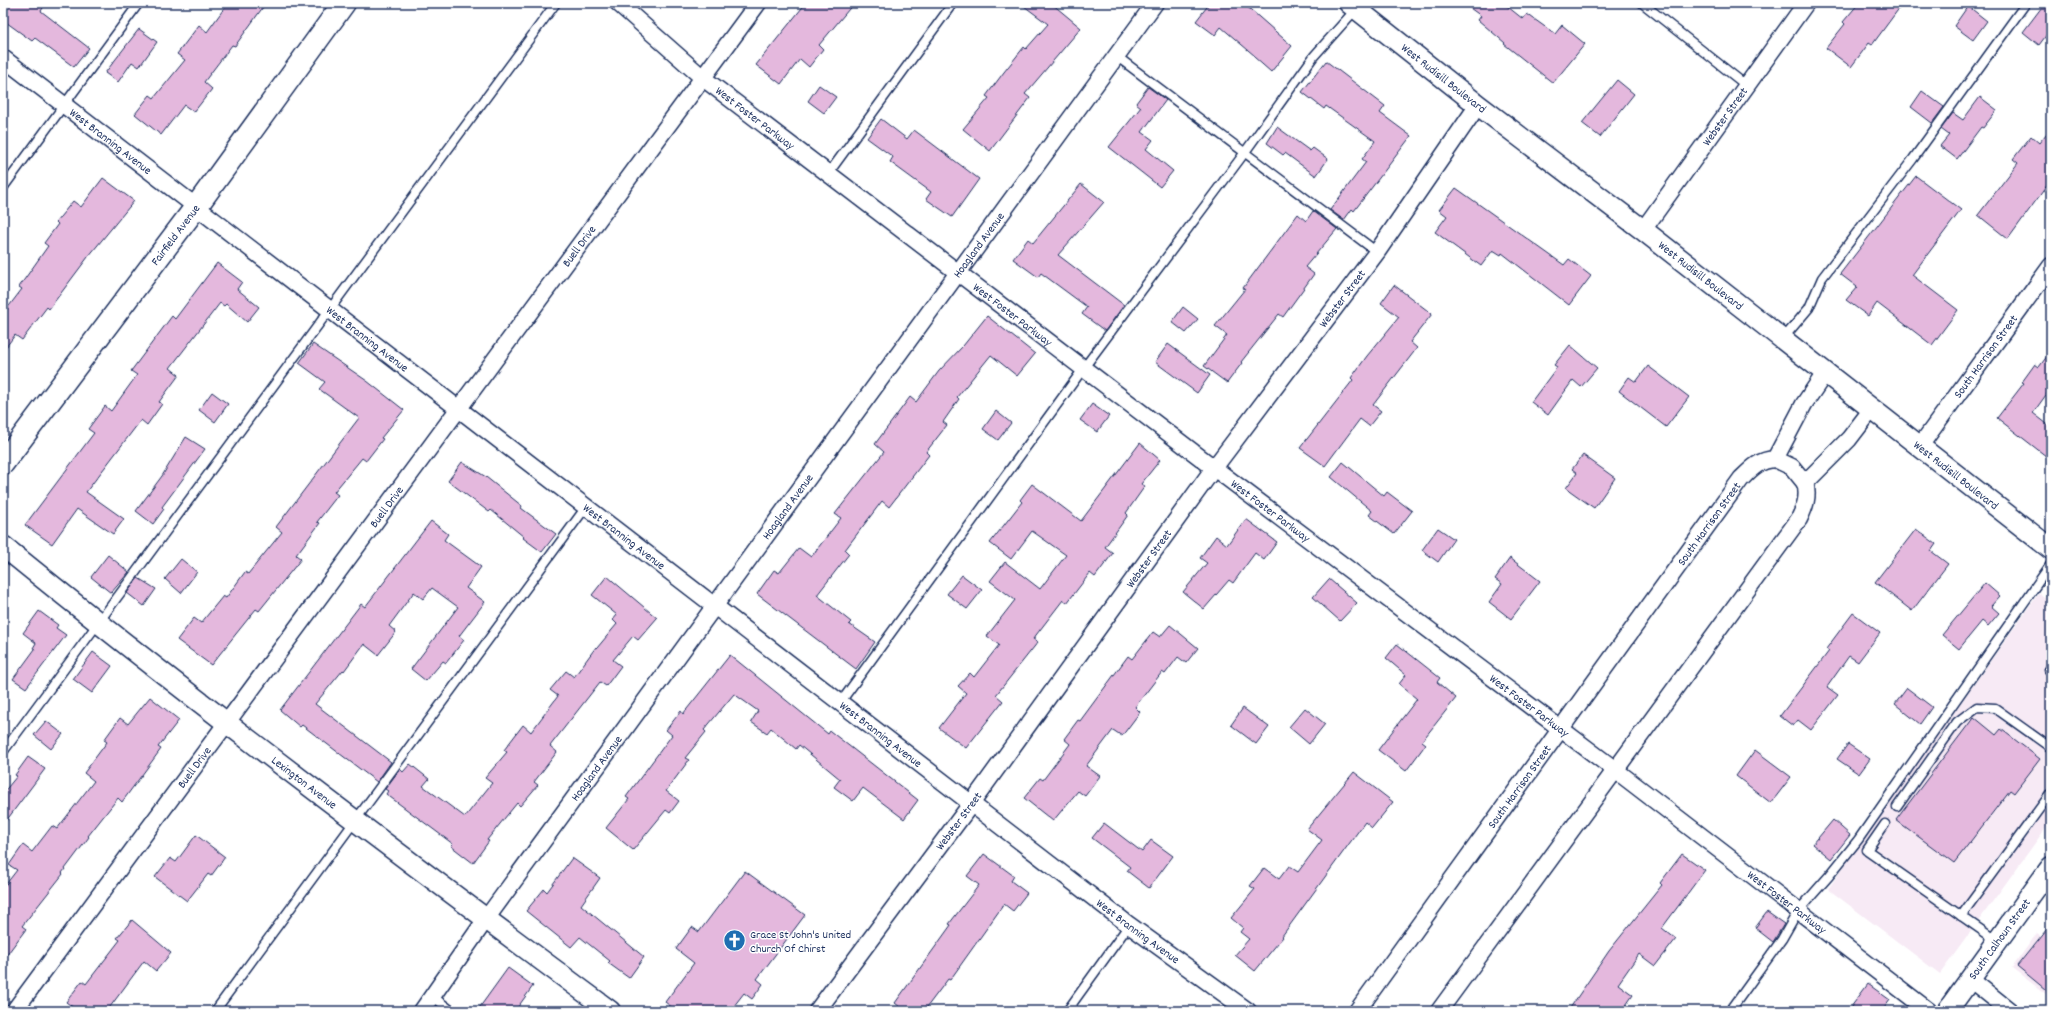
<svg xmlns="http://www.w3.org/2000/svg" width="2054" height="1014" viewBox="0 0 2054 1014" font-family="Dekko,sans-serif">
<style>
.built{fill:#f7eaf5}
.building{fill:#e4b8dd;stroke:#1b2f5e}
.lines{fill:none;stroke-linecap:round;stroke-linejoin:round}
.service-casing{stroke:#1b2f5e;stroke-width:11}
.minor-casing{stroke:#1b2f5e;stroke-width:19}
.tertiary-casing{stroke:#1b2f5e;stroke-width:23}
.secondary-casing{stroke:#1b2f5e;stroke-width:25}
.service{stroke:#fff;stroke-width:8}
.minor{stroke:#fff;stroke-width:16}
.tertiary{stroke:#fff;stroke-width:20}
.secondary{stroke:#fff;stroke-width:22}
.labels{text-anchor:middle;stroke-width:3;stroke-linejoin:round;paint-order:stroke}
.street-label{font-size:12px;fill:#1b2f5e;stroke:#fff}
.poi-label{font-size:12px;fill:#1b2f5e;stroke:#fff;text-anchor:start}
</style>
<rect width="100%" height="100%" fill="#fff"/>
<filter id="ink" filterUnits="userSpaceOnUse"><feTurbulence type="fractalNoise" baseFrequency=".025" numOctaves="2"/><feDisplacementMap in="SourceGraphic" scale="8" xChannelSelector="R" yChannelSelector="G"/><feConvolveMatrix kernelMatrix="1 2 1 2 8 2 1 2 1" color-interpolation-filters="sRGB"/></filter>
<g filter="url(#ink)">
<!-- built -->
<g class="built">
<path d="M 2039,593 L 2051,602 L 2051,821 L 1940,974 L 1828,889 Z"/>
<path d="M 2037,933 L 2051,944 L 2051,998 L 2012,968 Z"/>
</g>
<!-- building -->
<g class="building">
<path d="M 8,3 L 46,3 L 41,11 L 89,48 L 74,67 L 35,38 L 32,41 L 3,20 L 3,10 Z"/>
<path d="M 228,3 L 266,3 L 235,46 L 232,45 L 204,82 L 212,89 L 194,112 L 184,105 L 161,135 L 135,114 L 150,95 L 154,98 L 185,60 L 177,54 L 199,25 L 207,32 Z"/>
<path d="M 806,3 L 854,3 L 819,45 L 823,49 L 809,67 L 800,59 L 781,84 L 756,65 Z"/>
<path d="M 1020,3 L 1051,3 L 1081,28 L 1025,94 L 1030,98 L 990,151 L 963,129 L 989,98 L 986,96 L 1004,72 L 1024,47 L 1026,49 L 1048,24 Z"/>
<path d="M 1210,3 L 1243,3 L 1292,46 L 1271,72 L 1254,57 L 1255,56 L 1221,27 L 1215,35 L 1196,21 Z"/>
<path d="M 1463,3 L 1503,3 L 1523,19 L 1527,14 L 1555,34 L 1562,25 L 1585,44 L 1553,83 L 1504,44 L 1505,43 L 1478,20 L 1481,16 Z"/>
<path d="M 1859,3 L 1903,3 L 1872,45 L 1869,43 L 1851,67 L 1826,48 L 1845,24 L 1843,22 Z"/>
<path d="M 2045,3 L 2051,3 L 2051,29 L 2039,45 L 2023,32 Z"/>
<path d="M 1968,6 L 1987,21 L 1973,40 L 1954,26 Z"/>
<path d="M 139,29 L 157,42 L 139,67 L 132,62 L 118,82 L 105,73 Z"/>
<path d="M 1326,61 L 1385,106 L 1380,113 L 1411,136 L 1354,211 L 1352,209 L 1344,220 L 1330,210 L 1366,162 L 1362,159 L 1375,141 L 1326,106 L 1324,109 L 1302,92 Z"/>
<path d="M 1617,80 L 1634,94 L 1600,137 L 1582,123 Z"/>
<path d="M 819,85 L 836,97 L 824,113 L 808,101 Z"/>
<path d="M 1148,87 L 1166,100 L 1142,132 L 1153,140 L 1146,149 L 1173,171 L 1160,187 L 1109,147 L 1141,107 L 1136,103 Z"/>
<path d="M 1922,91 L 1944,107 L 1932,123 L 1911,107 Z"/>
<path d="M 1980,97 L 1997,110 L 1983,128 L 1981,127 L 1957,159 L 1940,146 L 1949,135 L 1941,129 L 1953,113 L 1963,120 Z"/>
<path d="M 881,119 L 907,139 L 914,130 L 979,179 L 952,217 L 926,199 L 931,192 L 890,162 L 893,157 L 867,138 Z"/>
<path d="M 1277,127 L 1310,151 L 1313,148 L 1328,159 L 1316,176 L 1285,153 L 1283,155 L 1267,143 Z"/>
<path d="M 2051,128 L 2051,180 L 2008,239 L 1978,215 L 2018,163 L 2013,159 L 2031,136 L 2039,143 Z"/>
<path d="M 1916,176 L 1961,210 L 1912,275 L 1958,310 L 1932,345 L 1877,303 L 1868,316 L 1846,300 L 1857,287 L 1840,274 Z"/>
<path d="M 103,178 L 134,201 L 88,257 L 49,309 L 47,307 L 22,340 L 15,335 L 3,351 L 3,314 L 22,289 L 19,287 L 48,246 L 44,243 L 58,224 L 56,222 L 73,201 L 81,207 Z"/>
<path d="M 1081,184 L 1104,202 L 1058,255 L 1124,305 L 1105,331 L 1082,314 L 1087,307 L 1041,273 L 1038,277 L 1013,259 L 1028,239 L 1033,243 Z"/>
<path d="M 1456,188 L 1564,265 L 1569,259 L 1591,276 L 1569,305 L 1502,253 L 1501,255 L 1493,250 L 1481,266 L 1435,232 L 1447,216 L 1439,210 Z"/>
<path d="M 1313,211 L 1337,229 L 1305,267 L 1314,274 L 1283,317 L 1279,314 L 1241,362 L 1242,363 L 1227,383 L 1204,366 L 1227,335 L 1215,326 L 1245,289 L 1243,288 L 1298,214 L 1306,221 Z"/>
<path d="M 217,263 L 242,282 L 237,289 L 259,307 L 247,322 L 226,304 L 224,306 L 220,303 L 170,368 L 179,375 L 159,402 L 162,404 L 147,425 L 141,420 L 86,492 L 124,519 L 113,534 L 77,509 L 52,544 L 25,525 L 94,433 L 88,429 L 105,406 L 111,411 L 137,375 L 131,371 L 172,316 L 175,319 Z"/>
<path d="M 1394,285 L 1432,314 L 1410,342 L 1417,348 L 1373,405 L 1381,411 L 1369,426 L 1360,419 L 1325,466 L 1300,448 L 1353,380 L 1351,378 L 1367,356 L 1399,317 L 1381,303 Z"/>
<path d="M 1183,307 L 1198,319 L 1186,333 L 1172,322 Z"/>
<path d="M 987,316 L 1035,354 L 1017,376 L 991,355 L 957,397 L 959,399 L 943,422 L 947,425 L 926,452 L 929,455 L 889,507 L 882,501 L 845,550 L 849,554 L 817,595 L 851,622 L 849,624 L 875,642 L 856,669 L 757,594 L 774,570 L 779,573 L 799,548 L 811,557 L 841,518 L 835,514 L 884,452 L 875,444 L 910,397 L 916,402 L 939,371 L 963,346 Z"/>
<path d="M 313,344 L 367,381 L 404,410 L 381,438 L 383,439 L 366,461 L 362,458 L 334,492 L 338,495 L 317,522 L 320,523 L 296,555 L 301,559 L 259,611 L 256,609 L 211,665 L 177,640 L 194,618 L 201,623 L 223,596 L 226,598 L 245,572 L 248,574 L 282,532 L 276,527 L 359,418 L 319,389 L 325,382 L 299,363 Z"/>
<path d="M 1168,344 L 1210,375 L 1197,393 L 1155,362 Z"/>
<path d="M 1570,345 L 1597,368 L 1581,387 L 1573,380 L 1548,415 L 1531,402 L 1557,367 L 1554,365 Z"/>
<path d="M 2051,351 L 2051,388 L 2033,413 L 2051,427 L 2051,460 L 1997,418 L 2024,383 L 2022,382 L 2035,364 L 2039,367 Z"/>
<path d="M 1648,366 L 1689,397 L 1666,427 L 1619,391 L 1629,377 L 1636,382 Z"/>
<path d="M 212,392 L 228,404 L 215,422 L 199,410 Z"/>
<path d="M 1092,404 L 1109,416 L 1097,432 L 1080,420 Z"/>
<path d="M 996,411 L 1011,423 L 998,440 L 983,429 Z"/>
<path d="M 186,437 L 205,449 L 162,507 L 164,509 L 153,524 L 136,511 L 162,476 Z"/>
<path d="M 1140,443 L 1160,460 L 1141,484 L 1145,486 L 1126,513 L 1128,515 L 1105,547 L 1113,553 L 1095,577 L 1090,573 L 1067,603 L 1063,600 L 1033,639 L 1038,642 L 996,695 L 1003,701 L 966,748 L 939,728 L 966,693 L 958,686 L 970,673 L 974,677 L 999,645 L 987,636 L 1015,600 L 990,581 L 1005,562 L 1040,589 L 1066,555 L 1032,531 L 1011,559 L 990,543 L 1022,502 L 1020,500 L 1032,484 L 1081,521 Z"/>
<path d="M 1583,455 L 1615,478 L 1594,508 L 1566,488 L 1577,473 L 1572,469 Z"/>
<path d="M 462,462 L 486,477 L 522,506 L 521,508 L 556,534 L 542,552 L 523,538 L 524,537 L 491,510 L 489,512 L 448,481 Z"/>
<path d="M 1343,462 L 1384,496 L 1387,492 L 1412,511 L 1394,534 L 1369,515 L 1372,511 L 1331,477 Z"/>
<path d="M 1246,519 L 1277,542 L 1264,560 L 1255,553 L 1233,583 L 1229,580 L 1204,609 L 1183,592 L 1207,563 L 1200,558 L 1216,536 L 1227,545 Z"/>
<path d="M 431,521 L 448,534 L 444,540 L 481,567 L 466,588 L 485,602 L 459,636 L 464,640 L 446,663 L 443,661 L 426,681 L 411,669 L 458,607 L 432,588 L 423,599 L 414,592 L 389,626 L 396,632 L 378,655 L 364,644 L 344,671 L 343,670 L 315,704 L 391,762 L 377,782 L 302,725 L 300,727 L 280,710 L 361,604 L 365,607 Z"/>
<path d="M 1438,528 L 1454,539 L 1438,562 L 1422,550 Z"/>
<path d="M 1916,529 L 1936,544 L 1931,551 L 1948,564 L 1912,611 L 1875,582 Z"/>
<path d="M 108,555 L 129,572 L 111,593 L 91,577 Z"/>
<path d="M 1510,558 L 1540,581 L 1511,619 L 1489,602 L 1502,584 L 1495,579 Z"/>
<path d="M 181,559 L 197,572 L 181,593 L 165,579 Z"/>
<path d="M 962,575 L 982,590 L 967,609 L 947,594 Z"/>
<path d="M 607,576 L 657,618 L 638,640 L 633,636 L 613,660 L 621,666 L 606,686 L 600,682 L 550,746 L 557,752 L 534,782 L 538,785 L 520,806 L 517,803 L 487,840 L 489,841 L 473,863 L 451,846 L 453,844 L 386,794 L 388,791 L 385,789 L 400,769 L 403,772 L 410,764 L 429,779 L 423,786 L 465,817 L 492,783 L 485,778 L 507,752 L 504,750 L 523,725 L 531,732 L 558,696 L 550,690 L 566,671 L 574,677 L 596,647 L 597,648 L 617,624 L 613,620 L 617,615 L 592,595 Z"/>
<path d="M 138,578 L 156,589 L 144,606 L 127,593 Z"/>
<path d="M 1329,579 L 1357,603 L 1340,621 L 1313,597 Z"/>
<path d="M 1985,583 L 2000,596 L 1991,606 L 1999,613 L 1988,626 L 1982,621 L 1959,649 L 1942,635 Z"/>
<path d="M 39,611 L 58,625 L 56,628 L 66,635 L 26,688 L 13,679 L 35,649 L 33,648 L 36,643 L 23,633 Z"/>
<path d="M 1853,613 L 1880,633 L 1858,662 L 1849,656 L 1827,687 L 1838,695 L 1811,730 L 1798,720 L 1793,726 L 1780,716 L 1829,651 L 1826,649 Z"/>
<path d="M 1170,625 L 1198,648 L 1186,663 L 1178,657 L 1165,674 L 1162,672 L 1135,707 L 1140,712 L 1122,736 L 1113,730 L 1086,766 L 1100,776 L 1085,796 L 1078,791 L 1053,821 L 1024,798 L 1040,778 L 1043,780 L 1070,744 L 1064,739 L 1078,720 L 1080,721 L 1128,656 L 1132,659 L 1153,632 L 1160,637 Z"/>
<path d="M 1397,644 L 1440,678 L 1437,682 L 1456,698 L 1422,741 L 1426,744 L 1406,771 L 1378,750 L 1417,699 L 1399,684 L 1406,675 L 1386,658 Z"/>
<path d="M 93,652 L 112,666 L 92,693 L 73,679 Z"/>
<path d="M 730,655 L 828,734 L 830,731 L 918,800 L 904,819 L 863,788 L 853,801 L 834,787 L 840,779 L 799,745 L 796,749 L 771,728 L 767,733 L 751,722 L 758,711 L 734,694 L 704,730 L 706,732 L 685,758 L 689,760 L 666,791 L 679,801 L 670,813 L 666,810 L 633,850 L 606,828 L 629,799 L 626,797 L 672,735 L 666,730 L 681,711 L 683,714 Z"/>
<path d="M 1907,688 L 1932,707 L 1920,724 L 1895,704 Z"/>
<path d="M 150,697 L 179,720 L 158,747 L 161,749 L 139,779 L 122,802 L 118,798 L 88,836 L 89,837 L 62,873 L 63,874 L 22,926 L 26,929 L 3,960 L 3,888 L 17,870 L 9,865 L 23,845 L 32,852 L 52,826 L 57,829 L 94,781 L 84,773 L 107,742 L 104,740 L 120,718 L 128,724 Z"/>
<path d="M 1243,708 L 1269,727 L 1256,744 L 1231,725 Z"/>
<path d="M 1305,708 L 1325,724 L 1309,744 L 1289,727 Z"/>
<path d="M 1974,717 L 1996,735 L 2001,729 L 2040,759 L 2014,793 L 2010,790 L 1954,863 L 1896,820 Z"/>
<path d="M 46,721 L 63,734 L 51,749 L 34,735 Z"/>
<path d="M 1848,744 L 1870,759 L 1859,774 L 1837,759 Z"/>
<path d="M 1755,750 L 1791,777 L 1771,803 L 1736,776 Z"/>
<path d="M 28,757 L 45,769 L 3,825 L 3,793 L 17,776 L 15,775 Z"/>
<path d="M 1354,772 L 1393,802 L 1372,828 L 1365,822 L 1282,936 L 1283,937 L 1255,971 L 1235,955 L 1249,939 L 1240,932 L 1243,928 L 1231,918 L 1255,889 L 1250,886 L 1264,868 L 1279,879 L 1289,866 L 1298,872 L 1322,840 L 1307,829 Z"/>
<path d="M 1833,820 L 1850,835 L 1831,859 L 1813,844 Z"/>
<path d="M 1104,823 L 1142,852 L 1151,840 L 1173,856 L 1149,888 L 1127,871 L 1130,867 L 1092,838 Z"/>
<path d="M 196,835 L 225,857 L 211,876 L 208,874 L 187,901 L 155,877 L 170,858 L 176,862 Z"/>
<path d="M 984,854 L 1014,876 L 1011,881 L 1027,893 L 1013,911 L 1004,904 L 950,980 L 948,979 L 924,1011 L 905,1011 L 895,1003 L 951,925 L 949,924 L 979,885 L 967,876 Z"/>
<path d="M 1682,854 L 1705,870 L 1662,928 L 1676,939 L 1655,966 L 1639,954 L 1618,984 L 1633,995 L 1622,1011 L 1568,1011 L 1609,951 L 1662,885 L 1660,883 Z"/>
<path d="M 572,858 L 600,878 L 581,905 L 644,957 L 629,978 L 608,963 L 610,961 L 580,937 L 571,947 L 526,911 L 544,889 L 547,892 Z"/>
<path d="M 745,871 L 805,915 L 757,979 L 763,984 L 752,999 L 744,993 L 730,1011 L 677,1011 L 665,1002 L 694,963 L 676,949 L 692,927 L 699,932 Z"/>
<path d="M 1767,912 L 1784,924 L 1773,942 L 1755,928 Z"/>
<path d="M 132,920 L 171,953 L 156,971 L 144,961 L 107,1011 L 78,1011 L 66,1002 L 82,981 L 86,984 L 120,940 L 117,938 Z"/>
<path d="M 2051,924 L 2051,994 L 2017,966 Z"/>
<path d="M 508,968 L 533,986 L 515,1011 L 477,1011 Z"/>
<path d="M 1868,984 L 1890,1000 L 1882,1011 L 1848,1011 Z"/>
</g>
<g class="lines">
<defs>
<g id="service">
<path d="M 1642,3 L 1747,86"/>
<path d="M 1115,55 L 1377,252"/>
<path d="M 828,174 L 953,3"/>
<path d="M 3,188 L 139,3"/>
<path d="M 1782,340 L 1809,308 L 1822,278 L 1913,159 L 2026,3"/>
<path d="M 2051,668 L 2049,670 L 2051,672"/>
<path d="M 840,703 L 1083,369 L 1240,159 L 1314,56 L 1356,9"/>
<path d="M 3,752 L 556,3"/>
<path d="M 1897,807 L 1957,722 L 1977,707 L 1995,708 L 2051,748"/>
<path d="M 1885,824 L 1867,850 L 1997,941"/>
<path d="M 1961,916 L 2051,793"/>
<path d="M 432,996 L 452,1011"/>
<path d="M 215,1011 L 586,507"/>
<path d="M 1067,1011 L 1129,925"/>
<path d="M 1730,1011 L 1782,939 L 1798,911 L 1829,876 L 1858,840 L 2051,564"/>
</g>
<g id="minor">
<path id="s1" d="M 618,3 L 703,78 L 1214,468 L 1614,769 L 1929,1011"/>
<path id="s2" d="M 3,58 L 1129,925 L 1248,1011"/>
<path id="s3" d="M 1643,230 L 1806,3"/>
<path id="s4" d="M 1920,446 L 2051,266"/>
<path d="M 1775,459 L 1792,467 L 1805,483"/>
<path d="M 1970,979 L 2010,1011"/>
<path id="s5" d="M 14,1011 L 758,3"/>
<path id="s6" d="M 422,1011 L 486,919 L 1155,3"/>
<path id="s7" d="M 817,1011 L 971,804 L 1214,468 L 1377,252 L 1478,105"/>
<path id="s8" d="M 1357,1011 L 1741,479 C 1752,468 1759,460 1775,459 L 1804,404 L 1825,373"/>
<path d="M 1439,1011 L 1799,519 C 1805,507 1809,496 1805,483 L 1849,439 L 1872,409"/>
</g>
<g id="tertiary">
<path id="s9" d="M 1349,3 L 1478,105 L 1643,230 L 2051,549"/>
<path id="s10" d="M 3,546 C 201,707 405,859 610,1011"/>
<path id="s11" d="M 1947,1011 L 2051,867"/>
</g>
<g id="secondary">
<path id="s12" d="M 3,463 L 196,207 L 344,3"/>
</g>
</defs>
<!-- service casing -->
<use href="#service" class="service-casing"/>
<!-- minor casing -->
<use href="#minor" class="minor-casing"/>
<!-- tertiary casing -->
<use href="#tertiary" class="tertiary-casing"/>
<!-- secondary casing -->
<use href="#secondary" class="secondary-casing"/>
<!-- service -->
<use href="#service" class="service"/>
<!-- minor -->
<use href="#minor" class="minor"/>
<!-- tertiary -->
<use href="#tertiary" class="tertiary"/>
<!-- secondary -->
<use href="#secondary" class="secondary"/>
</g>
</g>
<!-- icons -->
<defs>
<symbol id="church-disc" viewBox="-11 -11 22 22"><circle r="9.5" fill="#1f6fb2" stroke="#fff"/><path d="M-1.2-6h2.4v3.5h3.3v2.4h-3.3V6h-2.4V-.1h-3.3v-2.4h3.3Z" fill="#fff"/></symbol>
</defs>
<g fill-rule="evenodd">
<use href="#church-disc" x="722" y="928" width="25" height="25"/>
</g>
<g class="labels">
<!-- street labels -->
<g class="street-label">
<text dy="4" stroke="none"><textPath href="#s9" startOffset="121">West Rudisill Boulevard</textPath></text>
<text dy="4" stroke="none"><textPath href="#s3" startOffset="140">Webster Street</textPath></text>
<text dy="4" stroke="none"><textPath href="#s1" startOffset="179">West Foster Parkway</textPath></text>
<text dy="4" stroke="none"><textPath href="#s2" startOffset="136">West Branning Avenue</textPath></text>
<text dy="4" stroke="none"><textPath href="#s12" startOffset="286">Fairfield Avenue</textPath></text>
<text dy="4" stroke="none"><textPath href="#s6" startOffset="947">Hoagland Avenue</textPath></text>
<text dy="4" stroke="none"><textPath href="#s5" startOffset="951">Buell Drive</textPath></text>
<text dy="4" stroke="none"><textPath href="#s9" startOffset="445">West Rudisill Boulevard</textPath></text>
<text dy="4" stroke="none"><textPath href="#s7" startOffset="885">Webster Street</textPath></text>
<text dy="4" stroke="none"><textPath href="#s1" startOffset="503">West Foster Parkway</textPath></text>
<text dy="4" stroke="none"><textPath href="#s2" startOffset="460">West Branning Avenue</textPath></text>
<text dy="4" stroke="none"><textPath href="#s4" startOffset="111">South Harrison Street</textPath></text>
<text dy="4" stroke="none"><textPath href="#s9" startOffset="769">West Rudisill Boulevard</textPath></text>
<text dy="4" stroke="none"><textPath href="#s6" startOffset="623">Hoagland Avenue</textPath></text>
<text dy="4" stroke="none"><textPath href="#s5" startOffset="627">Buell Drive</textPath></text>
<text dy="4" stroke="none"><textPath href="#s1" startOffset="827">West Foster Parkway</textPath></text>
<text dy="4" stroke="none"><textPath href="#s8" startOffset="601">South Harrison Street</textPath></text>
<text dy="4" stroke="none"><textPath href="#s2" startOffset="784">West Branning Avenue</textPath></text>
<text dy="4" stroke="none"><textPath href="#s7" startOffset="561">Webster Street</textPath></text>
<text dy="4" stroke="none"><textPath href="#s1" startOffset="1151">West Foster Parkway</textPath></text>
<text dy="4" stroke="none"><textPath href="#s2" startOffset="1108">West Branning Avenue</textPath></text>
<text dy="4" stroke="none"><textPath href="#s5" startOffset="303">Buell Drive</textPath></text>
<text dy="4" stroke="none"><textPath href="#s6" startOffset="299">Hoagland Avenue</textPath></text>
<text dy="4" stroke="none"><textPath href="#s10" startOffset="383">Lexington Avenue</textPath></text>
<text dy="4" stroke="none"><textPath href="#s8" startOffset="277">South Harrison Street</textPath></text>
<text dy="4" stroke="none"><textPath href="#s7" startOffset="237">Webster Street</textPath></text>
<text dy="4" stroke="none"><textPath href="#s1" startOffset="1475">West Foster Parkway</textPath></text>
<text dy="4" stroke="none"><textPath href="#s2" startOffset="1432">West Branning Avenue</textPath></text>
<text dy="4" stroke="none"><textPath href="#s11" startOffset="89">South Calhoun Street</textPath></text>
</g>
<!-- poi labels -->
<g class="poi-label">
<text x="750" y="938">Grace St John's United<tspan x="750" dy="14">Church Of Chirst</tspan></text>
</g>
</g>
<!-- margin -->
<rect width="2054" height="1014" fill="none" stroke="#fff" stroke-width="16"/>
<rect x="8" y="8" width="2038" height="998" fill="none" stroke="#1b2f5e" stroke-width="1.5" filter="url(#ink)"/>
</svg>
